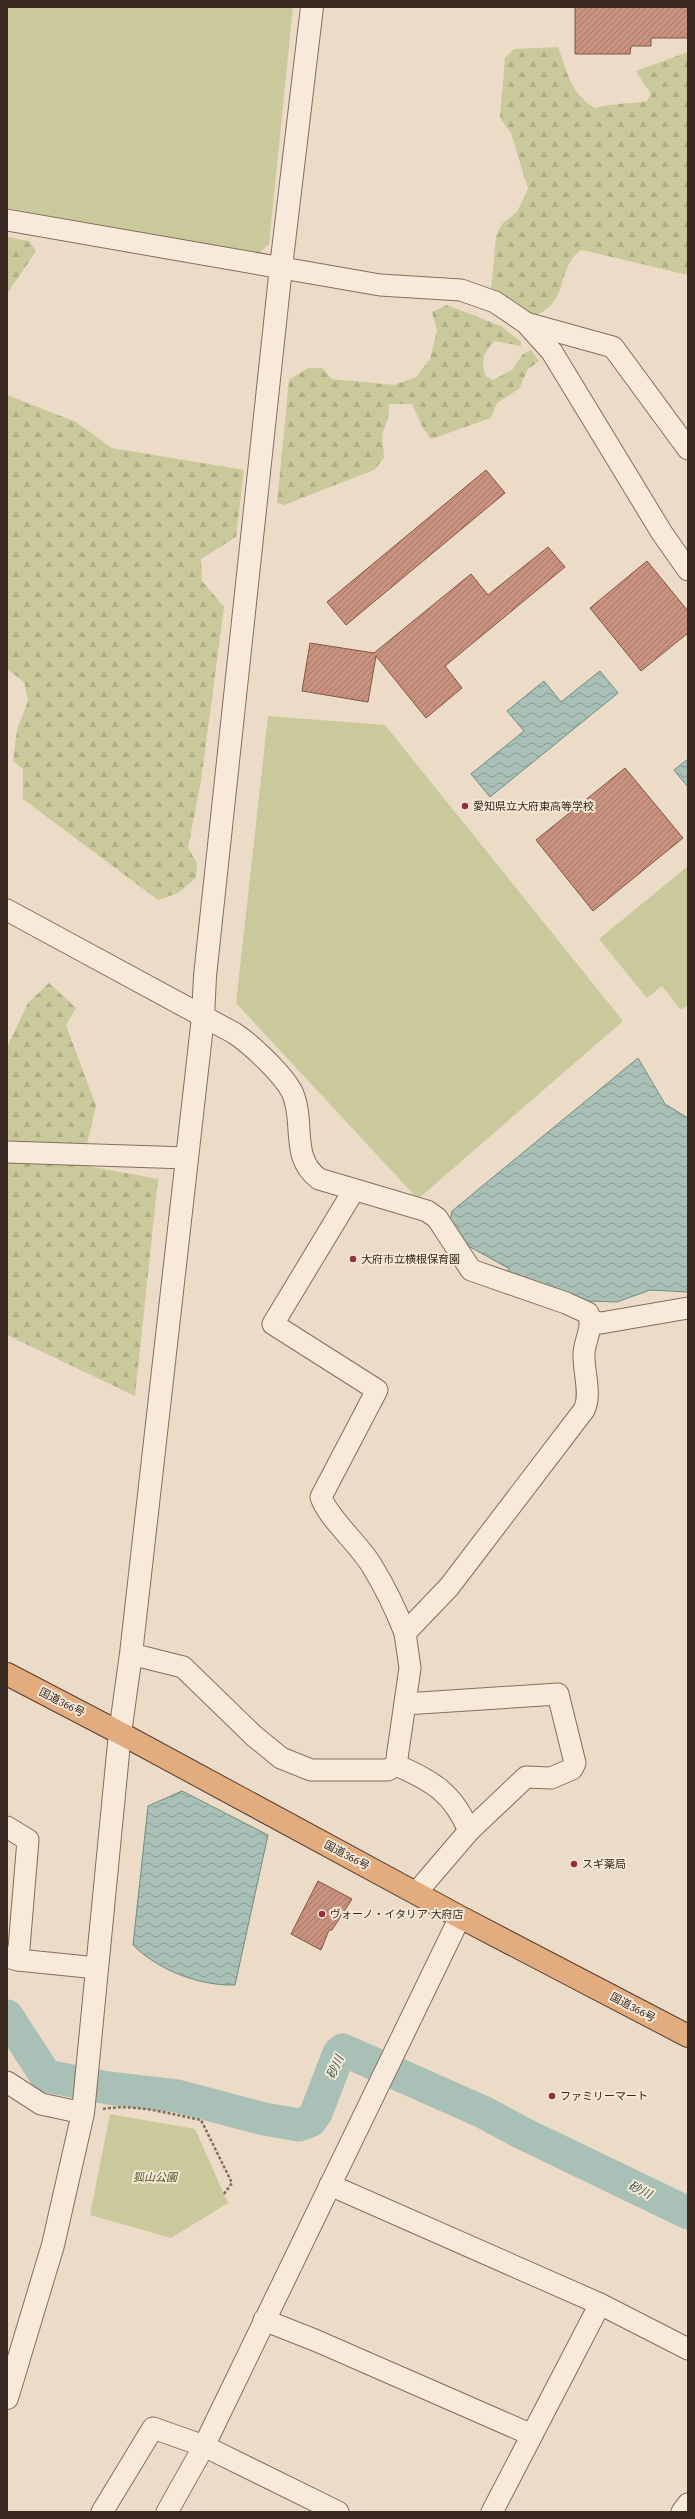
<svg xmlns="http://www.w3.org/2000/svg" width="695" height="2519" viewBox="0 0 695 2519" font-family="'Source Serif 4','Noto Sans JP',serif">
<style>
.forest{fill:url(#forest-firs)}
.green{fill:#cac99b}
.water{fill:url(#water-waves);stroke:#6f8e82}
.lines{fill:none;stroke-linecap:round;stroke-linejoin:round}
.river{stroke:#a8c0b5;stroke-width:33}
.building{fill:url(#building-hatch);stroke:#855444}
.minor-casing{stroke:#876d5d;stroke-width:23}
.tertiary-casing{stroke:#876d5d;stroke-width:24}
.trunk-casing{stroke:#553c31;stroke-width:24}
.path{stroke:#876d5d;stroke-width:2.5;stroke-dasharray:3 2;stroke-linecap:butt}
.minor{stroke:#f7eada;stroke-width:21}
.tertiary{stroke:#f7eada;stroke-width:22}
.trunk{stroke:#e2ac7e;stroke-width:22}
.poi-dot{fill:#93303f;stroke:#f4e7d6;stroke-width:1.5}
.labels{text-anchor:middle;stroke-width:4;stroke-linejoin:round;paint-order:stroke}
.poi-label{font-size:11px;fill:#382820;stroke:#f4e7d6;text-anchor:start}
.street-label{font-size:11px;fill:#382820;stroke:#f4e7d6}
.park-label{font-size:11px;font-style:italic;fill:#4f5328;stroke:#f4e7d6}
.water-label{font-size:12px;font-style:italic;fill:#30574f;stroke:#f4e7d6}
</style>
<defs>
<pattern id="forest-firs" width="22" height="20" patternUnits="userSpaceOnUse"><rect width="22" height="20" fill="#cac99b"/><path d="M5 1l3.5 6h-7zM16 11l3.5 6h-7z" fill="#aead85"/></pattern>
<pattern id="water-waves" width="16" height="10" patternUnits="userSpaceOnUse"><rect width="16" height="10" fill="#a8c0b5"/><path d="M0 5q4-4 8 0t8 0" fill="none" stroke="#8a9c93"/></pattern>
<pattern id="building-hatch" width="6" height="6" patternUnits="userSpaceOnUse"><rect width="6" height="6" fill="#c8927e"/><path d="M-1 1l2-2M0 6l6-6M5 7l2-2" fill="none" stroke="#a37767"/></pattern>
</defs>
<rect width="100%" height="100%" fill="#ecdbc7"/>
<!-- forest -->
<g class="forest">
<path d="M 558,47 C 568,73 570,93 595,108 C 613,103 629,104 647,101 L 651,94 L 636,71 L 688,52 L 688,275 L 582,250 C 555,266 571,303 534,316 L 503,295 L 491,291 L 496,236 L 502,224 L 517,212 L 528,189 L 511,133 L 500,118 L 505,58 L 514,49 Z"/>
<path d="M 7,237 L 29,241 L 36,251 L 7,294 Z"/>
<path d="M 447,305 L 501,326 L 521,342 L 521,346 L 494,341 C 484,353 480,360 486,376 L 493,380 L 512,370 L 523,354 L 531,350 L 539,361 L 528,369 L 519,389 L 497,403 L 491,418 L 431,439 L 423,428 L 412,404 L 389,404 L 388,419 L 382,434 L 384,458 L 374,470 L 284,505 L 277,503 L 289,380 L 308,368 L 322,368 L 332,379 L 394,385 L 416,377 L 430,359 L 437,330 L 432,312 Z"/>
<path d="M 7,395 L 76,422 L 112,448 L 244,470 L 236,537 L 201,559 L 202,581 L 224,607 L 201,781 L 188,848 L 197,863 L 196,878 L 178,893 L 158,900 L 23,799 L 23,769 L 13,761 L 17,730 L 28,701 L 24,682 L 7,669 Z"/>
<path d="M 49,983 L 76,1008 L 66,1025 L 96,1106 L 82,1165 L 158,1179 L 135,1396 L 7,1335 L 7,1047 L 28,1003 Z"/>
</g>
<!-- green -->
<g class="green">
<path d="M 7,7 L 293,7 L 269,244 L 258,254 L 7,208 Z"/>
<path d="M 268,716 L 385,725 L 623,1021 L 418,1199 L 236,1003 Z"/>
<path d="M 688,866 L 688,1005 L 681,1010 L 662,986 L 647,998 L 599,939 Z"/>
<path d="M 110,2114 L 195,2129 L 228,2203 L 171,2238 L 90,2215 Z"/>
</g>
<!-- water -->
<g class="water">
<path d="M 600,671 L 618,693 L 490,797 L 471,774 L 524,731 L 507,711 L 544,681 L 561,702 Z"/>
<path d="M 688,759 L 688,787 L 674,770 Z"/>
<path d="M 638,1058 L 665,1104 L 688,1118 L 688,1292 L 650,1290 L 617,1302 L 589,1301 L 568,1297 L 512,1275 L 508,1268 L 463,1243 L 450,1221 L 452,1211 Z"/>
<path d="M 182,1791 L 268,1835 L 235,1985 C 199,1986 158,1970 133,1945 L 148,1806 Z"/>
</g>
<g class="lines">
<!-- river -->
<path class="river" d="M 7,2016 L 46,2076 L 108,2088 L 177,2096 L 264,2119 L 299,2125 L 310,2121 L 316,2113 L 339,2053 L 343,2050 L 483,2112 L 522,2133 L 688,2213"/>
</g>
<!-- building -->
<g class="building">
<path d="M 575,7 L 688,7 L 688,38 L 651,38 L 651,46 L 631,46 L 630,54 L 575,54 Z"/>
<path d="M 486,470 L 505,493 L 346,625 L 327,602 Z"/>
<path d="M 548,547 L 565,567 L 445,666 L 462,688 L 426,718 L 376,656 L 368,702 L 302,691 L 310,643 L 374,653 L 471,574 L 488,595 Z"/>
<path d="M 647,561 L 688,611 L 688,633 L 641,671 L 590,608 Z"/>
<path d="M 625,768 L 683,838 L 593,911 L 536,840 Z"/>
<path d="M 318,1881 L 352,1899 L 332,1930 L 329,1930 L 321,1950 L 291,1934 Z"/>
</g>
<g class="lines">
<defs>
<g id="minor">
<path d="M 7,220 L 380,285 L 461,290 L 495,302 L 526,323 L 552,352 L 662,533 L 688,570"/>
<path d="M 526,323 L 613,347 L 688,449"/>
<path d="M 7,910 L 234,1033 C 251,1044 285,1076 293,1094 C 305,1123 290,1158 319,1179 L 427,1211 L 437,1218 L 471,1270 L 566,1303 L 588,1313 C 594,1327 585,1339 584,1353 C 583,1370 592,1395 584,1410 L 449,1587 L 405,1633 L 410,1668 L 396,1765 L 388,1770 L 311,1770 L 281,1758 L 254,1736 L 183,1667 L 131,1654"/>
<path d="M 7,1152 L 187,1158"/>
<path d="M 354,1190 L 273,1324 L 377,1390 L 321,1497 C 327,1517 360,1545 372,1566 C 385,1587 396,1610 405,1633"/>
<path d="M 591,1321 L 601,1323 L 688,1308"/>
<path d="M 405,1704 L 558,1694 L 575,1763 L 572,1769 L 551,1778 L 526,1777 L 469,1831"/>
<path d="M 396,1765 C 433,1781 453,1793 469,1831 L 416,1893"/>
<path d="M 7,1827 L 28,1840 L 18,1960 L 7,1957"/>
<path d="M 18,1960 L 97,1968"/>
<path d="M 7,2082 L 41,2104 L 83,2113"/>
<path d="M 330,2185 L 600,2304 L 688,2349"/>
<path d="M 264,2320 L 317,2341 L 532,2435"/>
<path d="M 102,2512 L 153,2428 L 204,2446 L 338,2512"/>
<path d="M 167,2512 L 204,2446 L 460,1917"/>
<path d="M 492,2512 L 600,2304"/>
<path d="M 682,2512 L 688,2504"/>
</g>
<path id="tertiary" d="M 7,2398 L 53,2245 L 83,2113 L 120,1733 L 131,1654 L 203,1017 L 205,976 L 281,267 L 312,7"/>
<path id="trunk" d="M 7,1674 L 120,1733 L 460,1917 L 688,2036"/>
</defs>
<!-- minor casing -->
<use href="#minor" class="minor-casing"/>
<!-- tertiary casing -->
<use href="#tertiary" class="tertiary-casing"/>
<!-- trunk casing -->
<use href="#trunk" class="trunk-casing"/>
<!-- path -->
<path class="path" d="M 103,2109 C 134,2103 170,2114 201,2120 L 232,2183 L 224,2194"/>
<!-- minor -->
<use href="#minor" class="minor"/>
<!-- tertiary -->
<use href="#tertiary" class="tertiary"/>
<!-- trunk -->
<use href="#trunk" class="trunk"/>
</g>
<!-- markers -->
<g class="poi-dot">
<circle cx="465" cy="806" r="4"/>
<circle cx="353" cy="1259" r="4"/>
<circle cx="574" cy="1864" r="4"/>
<circle cx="322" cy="1914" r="4"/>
<circle cx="552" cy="2096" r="4"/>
</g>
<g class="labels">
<!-- poi labels -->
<g class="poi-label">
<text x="473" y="810">愛知県立大府東高等学校</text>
<text x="361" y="1263">大府市立横根保育園</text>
<text x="582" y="1868">スギ薬局</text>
<text x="330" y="1918">ヴォーノ・イタリア 大府店</text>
<text x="560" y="2100">ファミリーマート</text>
</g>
<!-- street labels -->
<g class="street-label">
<text transform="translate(62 1702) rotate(27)" y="4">国道366号</text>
<text transform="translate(347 1855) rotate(28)" y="4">国道366号</text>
<text transform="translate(633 2007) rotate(28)" y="4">国道366号</text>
</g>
<!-- park labels -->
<g class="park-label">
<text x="155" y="2181">狐山公園</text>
</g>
<!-- water labels -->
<g class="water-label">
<text transform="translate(335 2067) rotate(-66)" y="4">砂川</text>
<text transform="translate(640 2190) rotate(26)" y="4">砂川</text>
</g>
</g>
<!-- border -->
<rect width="695" height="2519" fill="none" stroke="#382820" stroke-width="16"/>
</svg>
